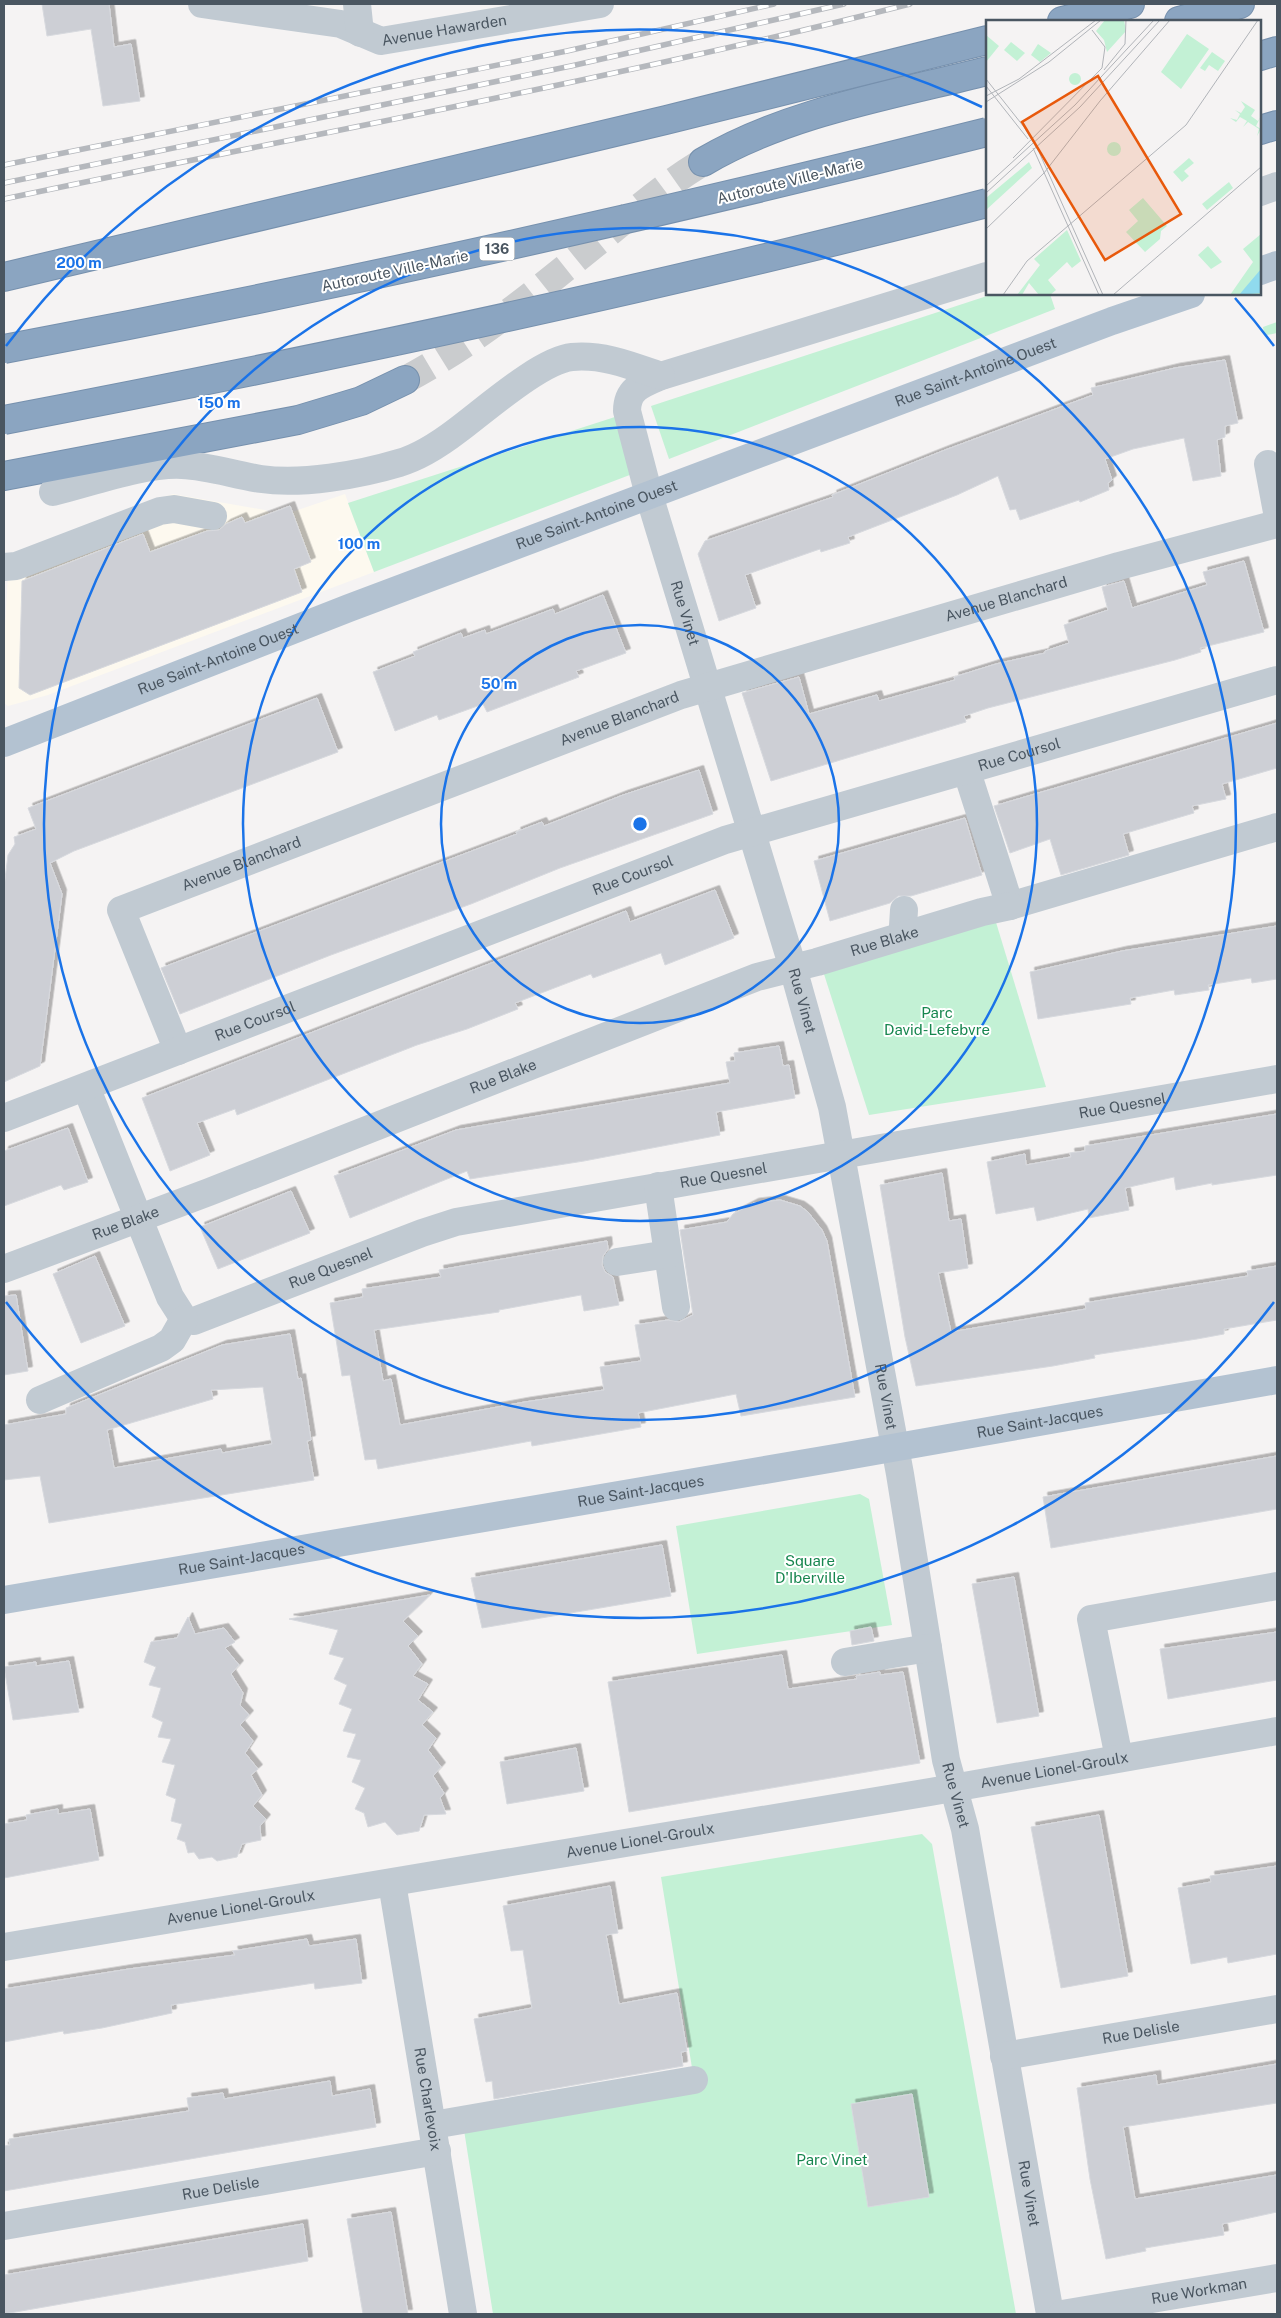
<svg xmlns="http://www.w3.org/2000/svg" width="1281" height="2318" viewBox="0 0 1281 2318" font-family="'Public Sans',sans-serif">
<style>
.commercial{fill:#fdf9ef}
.green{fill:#c3f1d5}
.building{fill:#cdcfd5;stroke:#d7d9de;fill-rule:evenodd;filter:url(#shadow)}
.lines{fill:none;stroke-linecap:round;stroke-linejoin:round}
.highway-tunnel{stroke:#caccce;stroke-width:28;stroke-dasharray:28 14;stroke-linecap:butt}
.highway-casing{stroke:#7690ad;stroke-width:30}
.minor{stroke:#c1cad2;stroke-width:28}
.major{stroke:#b3c2d1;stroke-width:28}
.highway{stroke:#8ba5c1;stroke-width:28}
.rail-casing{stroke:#b5b8bd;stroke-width:5.5}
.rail{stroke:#fff;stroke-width:4;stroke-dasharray:11;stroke-linecap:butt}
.highway-bridge-casing{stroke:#7690ad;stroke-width:30;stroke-linecap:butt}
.highway-bridge{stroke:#8ba5c1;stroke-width:28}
.ring{fill:none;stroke:#1a73e8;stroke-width:2.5}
.labels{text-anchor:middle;stroke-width:4;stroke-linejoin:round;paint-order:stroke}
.shield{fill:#fff;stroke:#808990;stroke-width:1}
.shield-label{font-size:14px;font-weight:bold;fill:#4a5661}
.street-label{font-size:15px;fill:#4a5661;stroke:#fff}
.park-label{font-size:15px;fill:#17864f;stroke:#fff}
.inset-road{fill:none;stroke:#b1b4b9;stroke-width:1}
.view{fill:#e8590c;fill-opacity:0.15;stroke:#e8590c;stroke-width:2.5}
.inset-edge{fill:none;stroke:#4a5661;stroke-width:2.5}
.centre{fill:#1a73e8;stroke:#fff;stroke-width:2.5}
.ring-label{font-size:15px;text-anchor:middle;font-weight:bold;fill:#1a73e8;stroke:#fff;stroke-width:4;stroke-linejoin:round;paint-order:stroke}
</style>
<defs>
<filter id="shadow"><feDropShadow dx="4.5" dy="-4.5" stdDeviation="0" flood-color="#0004"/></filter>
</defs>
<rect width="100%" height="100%" fill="#f5f3f3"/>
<!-- commercial -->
<path class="commercial" d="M 173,494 L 265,510 L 270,513 L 290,506 L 292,512 L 345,494 L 374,572 L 48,695 L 8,706 L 4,703 L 4,644 L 9,556 L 144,504 Z"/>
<!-- green -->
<g class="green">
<path d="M 993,294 L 1050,294 L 1055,309 L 669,459 L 651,406 Z"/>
<path d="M 1277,322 L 1277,333 L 1267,335 L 1264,333 L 1263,327 Z"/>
<path d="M 618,416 L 635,473 L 374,572 L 348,503 Z"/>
<path d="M 995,919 L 1046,1087 L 869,1115 L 823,971 Z"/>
<path d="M 860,1494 L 869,1499 L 892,1625 L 697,1654 L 676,1526 Z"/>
<path d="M 922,1834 L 932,1844 L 1016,2314 L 493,2314 L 464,2130 L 694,2080 L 661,1877 Z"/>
</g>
<!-- building -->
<g class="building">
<path d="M 42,4 L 109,4 L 114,47 L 131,44 L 140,101 L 103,106 L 91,29 L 47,36 Z"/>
<path d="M 1225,360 L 1238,423 L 1225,426 L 1225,437 L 1217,440 L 1221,476 L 1193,481 L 1184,438 L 1133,449 L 1105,459 L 1112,480 L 1108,483 L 1109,490 L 1080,502 L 1079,500 L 1020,520 L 1016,509 L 1010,510 L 998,476 L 957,495 L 848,537 L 850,543 L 821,552 L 820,549 L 745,575 L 756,608 L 719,621 L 698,554 L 705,541 L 833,497 L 832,495 L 945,450 L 1093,395 L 1091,388 L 1175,368 Z"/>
<path d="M 290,506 L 311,562 L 294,569 L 302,592 L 30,695 L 19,688 L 22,581 L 143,534 L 150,552 L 207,531 L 219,530 L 226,524 L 242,517 L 245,523 Z"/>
<path d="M 1244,561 L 1264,632 L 1200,648 L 1201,652 L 1175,660 L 988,708 L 964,716 L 966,722 L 771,781 L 742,693 L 799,677 L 809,714 L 877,695 L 879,701 L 955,680 L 954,677 L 996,664 L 1045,653 L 1045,651 L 1069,643 L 1064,625 L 1108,610 L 1102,587 L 1124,581 L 1132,608 L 1207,585 L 1203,572 Z"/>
<path d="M 603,595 L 626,653 L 576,671 L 579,677 L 487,712 L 483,704 L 439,720 L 437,715 L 395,731 L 373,672 L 415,656 L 413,652 L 461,633 L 463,638 L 485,630 L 486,634 L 553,609 L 555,614 Z"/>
<path d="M 317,698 L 338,752 L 74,851 L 50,863 L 62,894 L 40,1066 L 4,1082 L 4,887 L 8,855 L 15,844 L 14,837 L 36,829 L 28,808 Z"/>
<path d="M 1277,723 L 1277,768 L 1222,784 L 1226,799 L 1192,806 L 1194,813 L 1123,834 L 1129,855 L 1061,875 L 1050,839 L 1010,853 L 994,806 Z"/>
<path d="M 699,770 L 713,814 L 560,868 L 471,904 L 331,955 L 180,1014 L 161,968 L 517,834 L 516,832 L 542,822 L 544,826 L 623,795 Z"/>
<path d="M 965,818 L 982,875 L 911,896 L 898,896 L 890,903 L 830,921 L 814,861 Z"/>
<path d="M 715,890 L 734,938 L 665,965 L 661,953 L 593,978 L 591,974 L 515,1003 L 518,1009 L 467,1029 L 417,1045 L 237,1115 L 235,1109 L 197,1123 L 210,1155 L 170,1171 L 142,1098 L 626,911 L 630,922 Z"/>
<path d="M 1277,926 L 1277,979 L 1252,983 L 1251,978 L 1208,985 L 1209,990 L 1175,995 L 1174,990 L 1130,998 L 1131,1004 L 1038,1019 L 1030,972 L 1122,951 Z"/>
<path d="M 779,1046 L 783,1066 L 789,1065 L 795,1098 L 716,1112 L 720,1135 L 584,1161 L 470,1179 L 467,1171 L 350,1218 L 334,1176 L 456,1130 L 730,1083 L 726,1062 L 735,1061 L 734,1053 Z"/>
<path d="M 1277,1114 L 1277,1175 L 1212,1185 L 1212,1183 L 1176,1190 L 1174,1177 L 1125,1188 L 1129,1210 L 1089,1218 L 1088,1209 L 1037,1221 L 1034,1207 L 996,1214 L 987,1162 L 1025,1154 L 1026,1165 L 1071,1157 L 1070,1153 L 1085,1151 L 1085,1146 Z"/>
<path d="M 68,1128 L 88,1182 L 64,1190 L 61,1185 L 4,1206 L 4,1151 Z"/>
<path d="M 942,1173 L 949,1221 L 961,1219 L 968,1268 L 938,1273 L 951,1332 L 1086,1309 L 1085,1303 L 1248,1276 L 1247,1271 L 1277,1266 L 1277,1320 L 1224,1329 L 1224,1334 L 1197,1339 L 1094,1355 L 1095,1358 L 1053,1366 L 916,1386 L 905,1337 L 880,1185 Z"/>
<path d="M 291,1191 L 310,1233 L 218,1269 L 200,1227 Z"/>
<path d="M 780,1200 L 800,1206 L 808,1212 L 822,1230 L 827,1241 L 855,1397 L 741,1416 L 736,1394 L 638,1413 L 641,1427 L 532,1446 L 531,1441 L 378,1469 L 376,1459 L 365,1460 L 350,1375 L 342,1376 L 330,1303 L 363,1297 L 362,1289 L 441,1277 L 439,1270 L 607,1241 L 608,1249 L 603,1256 L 602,1265 L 605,1272 L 613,1277 L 619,1305 L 584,1311 L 581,1295 L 499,1310 L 499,1312 L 374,1330 L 383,1381 L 391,1379 L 400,1425 L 525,1402 L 604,1390 L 600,1367 L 641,1361 L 635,1325 L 668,1320 L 679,1322 L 693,1315 L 680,1230 L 727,1222 L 733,1214 L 754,1203 Z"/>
<path d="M 95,1256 L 125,1326 L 81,1343 L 53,1274 Z"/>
<path d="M 16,1295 L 28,1371 L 4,1375 L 4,1296 Z"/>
<path d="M 290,1334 L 298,1379 L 301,1378 L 311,1440 L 307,1441 L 314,1480 L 49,1523 L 40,1476 L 4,1480 L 4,1425 L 66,1414 L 66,1408 L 222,1345 ZM 263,1387 L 272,1444 L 222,1453 L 221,1449 L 114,1468 L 107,1430 L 213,1399 L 211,1390 Z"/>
<path d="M 1277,1456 L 1277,1509 L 1051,1548 L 1043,1497 Z"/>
<path d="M 662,1545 L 671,1596 L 482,1628 L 471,1578 Z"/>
<path d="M 1014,1577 L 1039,1716 L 997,1723 L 972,1584 Z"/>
<path d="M 430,1595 L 403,1621 L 418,1636 L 408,1646 L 422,1664 L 413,1676 L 428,1684 L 418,1700 L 433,1712 L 422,1725 L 436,1738 L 428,1750 L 441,1767 L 433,1776 L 444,1793 L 440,1798 L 446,1814 L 424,1815 L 419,1831 L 397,1835 L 385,1822 L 368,1827 L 364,1813 L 355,1809 L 365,1788 L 352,1782 L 361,1760 L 347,1757 L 356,1734 L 343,1731 L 352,1709 L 339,1704 L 347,1685 L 334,1679 L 344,1658 L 329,1654 L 338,1630 L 289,1619 Z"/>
<path d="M 188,1617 L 195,1634 L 224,1628 L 235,1642 L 225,1648 L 239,1665 L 231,1674 L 243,1693 L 240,1705 L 249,1715 L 240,1725 L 253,1741 L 245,1753 L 258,1769 L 251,1775 L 262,1795 L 253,1806 L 266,1819 L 260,1826 L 261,1840 L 242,1844 L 237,1857 L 217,1861 L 212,1857 L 199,1859 L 194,1852 L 188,1853 L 185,1842 L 177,1839 L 182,1824 L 171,1821 L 176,1799 L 166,1795 L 175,1765 L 162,1762 L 171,1739 L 158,1737 L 163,1722 L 152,1717 L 161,1688 L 149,1685 L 156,1667 L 144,1662 L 151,1642 L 177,1638 Z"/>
<path d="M 871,1627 L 874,1641 L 852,1645 L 850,1631 Z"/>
<path d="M 1277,1632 L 1277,1680 L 1168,1699 L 1160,1649 Z"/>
<path d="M 782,1655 L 788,1689 L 857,1679 L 856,1676 L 880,1672 L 880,1675 L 903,1672 L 920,1763 L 629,1812 L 608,1682 Z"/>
<path d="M 69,1661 L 79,1712 L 13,1720 L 4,1667 L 36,1662 L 36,1666 Z"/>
<path d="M 576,1748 L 584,1791 L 507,1804 L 500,1762 Z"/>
<path d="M 58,1809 L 58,1814 L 90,1809 L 99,1860 L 4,1878 L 4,1824 L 27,1820 L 26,1815 Z"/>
<path d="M 1099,1815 L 1128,1976 L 1061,1988 L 1031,1827 Z"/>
<path d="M 1277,1866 L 1277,1954 L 1228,1963 L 1227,1957 L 1191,1964 L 1178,1888 L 1211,1882 L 1210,1876 Z"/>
<path d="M 610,1886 L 618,1933 L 606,1935 L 619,2004 L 677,1993 L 687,2051 L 681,2052 L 683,2066 L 494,2099 L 492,2081 L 486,2082 L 474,2019 L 532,2008 L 523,1950 L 511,1951 L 503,1906 Z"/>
<path d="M 307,1939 L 309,1946 L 356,1939 L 362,1983 L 315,1989 L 314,1983 L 171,2005 L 172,2013 L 102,2028 L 64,2034 L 63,2031 L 4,2042 L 4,1989 L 129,1969 L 235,1955 L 233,1951 Z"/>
<path d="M 1277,2064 L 1277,2103 L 1123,2127 L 1135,2199 L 1277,2175 L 1277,2212 L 1222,2224 L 1224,2235 L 1145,2248 L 1146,2251 L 1106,2259 L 1090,2179 L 1077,2088 L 1156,2075 L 1157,2085 Z"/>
<path d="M 330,2081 L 332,2096 L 370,2089 L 376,2127 L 4,2191 L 4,2146 L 10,2145 L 9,2139 L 189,2111 L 187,2098 L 223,2093 L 224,2099 Z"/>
<path d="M 912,2094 L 929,2197 L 868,2207 L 851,2104 Z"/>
<path d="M 391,2212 L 408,2314 L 363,2314 L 347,2219 Z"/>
<path d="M 303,2224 L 308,2261 L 4,2314 L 4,2275 Z"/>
</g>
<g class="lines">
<!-- highway-tunnel -->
<path class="highway-tunnel" d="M 405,380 C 476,342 537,291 600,240 C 633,213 666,184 703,162"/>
<defs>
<g id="highway">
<path d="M 1062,21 L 1130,4"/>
<path d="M 1179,21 L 1240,4"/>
<path d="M 1260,56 L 1277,51"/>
<path d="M 1260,130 L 1277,125"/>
<path d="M 703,162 C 787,112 893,95 987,71"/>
<path d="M 4,277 L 666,120 L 987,40"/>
<path d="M 4,476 L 298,420 L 361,401 L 405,380"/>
</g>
</defs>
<!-- highway casing -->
<use href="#highway" class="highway-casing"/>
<!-- minor -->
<g class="minor">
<path id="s1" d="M 202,4 L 341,24 L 381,41 L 600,4"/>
<path d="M 357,4 L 360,33"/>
<path d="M 1260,192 L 1277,186"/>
<path id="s2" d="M 987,276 L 661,376 C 642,384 627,389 627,411 L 649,495 L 793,968 L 832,1107 L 900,1474 L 946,1760 L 965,1829 L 1050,2314"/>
<path d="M 1268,464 L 1277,512"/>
<path d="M 53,492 C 90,483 145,463 182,465 C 209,466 234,475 261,479 C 301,485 359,475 399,463 C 420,457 441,443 458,430 C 485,410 541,360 572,357 C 603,354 632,366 661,376"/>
<path d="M 4,567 L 16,566 L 160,511 L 174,509 L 213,516"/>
<path d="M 967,772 L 1010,906 L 1277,827"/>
<path d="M 904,910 L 903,926 L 905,935"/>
<path id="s3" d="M 178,1051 L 121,910 L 681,695 L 1119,566 L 1277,524"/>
<path id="s4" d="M 86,1087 L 170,1297 L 184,1319 L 194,1321 L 422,1233 L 456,1222 L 1277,1079"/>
<path id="s5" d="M 4,1118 L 725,840 L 1277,680"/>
<path d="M 668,1254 L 676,1307"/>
<path d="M 617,1262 L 668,1254 L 658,1186"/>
<path id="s6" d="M 4,1269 L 209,1192 L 757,977 L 817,962 L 982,912 L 1010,906"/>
<path d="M 40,1400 L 161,1348 L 172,1340 L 184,1319"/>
<path d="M 845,1662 L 928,1648"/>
<path d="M 1119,1758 L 1091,1619 L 1277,1586"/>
<path id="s7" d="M 392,1883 L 463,2314"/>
<path id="s8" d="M 4,1947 L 930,1792 L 1277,1731"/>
<path id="s9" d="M 1004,2056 L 1277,2009"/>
<path d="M 433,2125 L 694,2080"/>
<path id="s10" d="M 4,2226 L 437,2151"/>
<path id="s11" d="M 1062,2314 L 1277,2278"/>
</g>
<!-- major -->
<g class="major">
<path d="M 1260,271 L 1277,265"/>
<path id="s12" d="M 4,743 L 349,608 L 1112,321 L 1191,294"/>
<path id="s13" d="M 4,1600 L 841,1457 L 1277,1380"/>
</g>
<!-- highway -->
<use href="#highway" class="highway"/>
<defs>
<g id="rail">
<path d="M 4,165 L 567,51 L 774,4"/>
<path d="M 4,183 L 571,66 L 844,4"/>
<path d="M 4,199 C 306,135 610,80 910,4"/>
</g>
</defs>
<!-- rail casing -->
<use href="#rail" class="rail-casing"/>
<!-- rail -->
<use href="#rail" class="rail"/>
<defs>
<g id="highway-bridge">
<path d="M 4,349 C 334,287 662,214 987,132"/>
<path d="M 4,420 C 334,357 662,287 987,203"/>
</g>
</defs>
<!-- highway-bridge casing -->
<use href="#highway-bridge" class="highway-bridge-casing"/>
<!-- highway-bridge -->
<use href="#highway-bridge" class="highway-bridge"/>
</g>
<!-- distance rings -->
<g class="ring">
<circle cx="640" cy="824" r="199"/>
<circle cx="640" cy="824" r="397"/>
<circle cx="640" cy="824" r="596"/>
<path d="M1274 1302A794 794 0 0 1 6 1302M6 346A794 794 0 0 1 982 107M1235 298A794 794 0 0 1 1274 346"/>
</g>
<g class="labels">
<!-- shield labels -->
<rect class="shield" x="479.5" y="237.5" width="35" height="23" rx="4"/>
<g class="shield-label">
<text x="497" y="254">136</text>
</g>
<!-- street labels -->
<g class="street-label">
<text dy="5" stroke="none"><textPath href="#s1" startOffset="248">Avenue Hawarden</textPath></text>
<text transform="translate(790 181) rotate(-14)" y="5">Autoroute Ville-Marie</text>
<text transform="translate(395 271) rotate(-12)" y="5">Autoroute Ville-Marie</text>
<text dy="5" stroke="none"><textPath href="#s12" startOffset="1040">Rue Saint-Antoine Ouest</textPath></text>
<text dy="5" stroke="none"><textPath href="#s12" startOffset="635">Rue Saint-Antoine Ouest</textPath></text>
<text dy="5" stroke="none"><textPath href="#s3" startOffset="1091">Avenue Blanchard</textPath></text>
<text dy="5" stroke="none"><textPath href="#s2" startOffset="604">Rue Vinet</textPath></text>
<text dy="5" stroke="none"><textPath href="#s12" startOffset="230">Rue Saint-Antoine Ouest</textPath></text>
<text dy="5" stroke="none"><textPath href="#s3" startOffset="686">Avenue Blanchard</textPath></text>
<text dy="5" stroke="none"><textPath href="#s5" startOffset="1079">Rue Coursol</textPath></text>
<text dy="5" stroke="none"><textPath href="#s3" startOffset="281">Avenue Blanchard</textPath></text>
<text dy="5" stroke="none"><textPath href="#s5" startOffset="674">Rue Coursol</textPath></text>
<text dy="5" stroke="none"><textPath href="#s6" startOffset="940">Rue Blake</textPath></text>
<text dy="5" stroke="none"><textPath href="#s2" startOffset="1009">Rue Vinet</textPath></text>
<text dy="5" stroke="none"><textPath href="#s5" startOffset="269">Rue Coursol</textPath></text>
<text dy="5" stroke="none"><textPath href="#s6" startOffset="535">Rue Blake</textPath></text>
<text dy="5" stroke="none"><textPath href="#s4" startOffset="1219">Rue Quesnel</textPath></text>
<text dy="5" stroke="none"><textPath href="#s4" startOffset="814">Rue Quesnel</textPath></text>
<text dy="5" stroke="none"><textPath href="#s6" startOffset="130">Rue Blake</textPath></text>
<text dy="5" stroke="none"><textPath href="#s4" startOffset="409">Rue Quesnel</textPath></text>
<text dy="5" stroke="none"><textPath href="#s2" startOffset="1414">Rue Vinet</textPath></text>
<text dy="5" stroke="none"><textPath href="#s13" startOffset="1051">Rue Saint-Jacques</textPath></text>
<text dy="5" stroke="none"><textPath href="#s13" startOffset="646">Rue Saint-Jacques</textPath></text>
<text dy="5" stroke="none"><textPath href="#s13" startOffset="241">Rue Saint-Jacques</textPath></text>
<text dy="5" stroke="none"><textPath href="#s8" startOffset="1065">Avenue Lionel-Groulx</textPath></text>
<text dy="5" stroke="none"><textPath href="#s2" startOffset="1819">Rue Vinet</textPath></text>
<text dy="5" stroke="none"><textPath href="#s8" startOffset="645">Avenue Lionel-Groulx</textPath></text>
<text dy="5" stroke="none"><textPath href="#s8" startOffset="240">Avenue Lionel-Groulx</textPath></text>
<text dy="5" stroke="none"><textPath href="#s9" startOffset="139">Rue Delisle</textPath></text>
<text dy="5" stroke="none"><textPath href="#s7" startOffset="219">Rue Charlevoix</textPath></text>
<text dy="5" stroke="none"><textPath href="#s10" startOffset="220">Rue Delisle</textPath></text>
<text dy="5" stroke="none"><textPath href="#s2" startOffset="2224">Rue Vinet</textPath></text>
<text dy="5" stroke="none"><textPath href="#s11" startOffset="139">Rue Workman</textPath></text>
</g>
<!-- park labels -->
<g class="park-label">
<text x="937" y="1018">Parc<tspan x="937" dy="17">David-Lefebvre</tspan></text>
<text x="810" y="1566">Square<tspan x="810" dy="17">D'Iberville</tspan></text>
<text x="832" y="2165">Parc Vinet</text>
</g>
</g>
<!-- overview -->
<g transform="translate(986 20)">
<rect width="275" height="275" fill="#f5f3f3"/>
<path d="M 119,0 L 138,0 L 140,11 L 121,32 L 118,20 L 110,11 ZM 201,14 L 223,29 L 195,69 L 175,52 ZM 0,15 L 13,26 L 0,42 ZM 25,22 L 39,33 L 31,41 L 18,30 ZM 52,24 L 65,33 L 54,42 L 45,35 ZM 226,32 L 239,41 L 232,51 L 223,45 L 219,51 L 214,48 ZM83 59a6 6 0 1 1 12 0a6 6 0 1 1-12 0ZM 255,81 L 269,90 L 265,96 L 272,101 L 275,96 L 270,106 L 275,109 L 271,116 L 273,109 L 262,102 L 257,107 L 261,101 L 254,97 L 250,102 L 244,98 L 251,100 L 254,94 L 249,90 L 255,93 L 259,87 ZM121 129a7 7 0 1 1 14 0a7 7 0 1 1-14 0ZM 203,138 L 208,143 L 198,151 L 203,156 L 196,162 L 187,152 ZM 43,142 L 46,148 L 0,190 L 0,178 ZM 243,162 L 247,168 L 221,190 L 216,184 ZM 157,178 L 181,206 L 175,211 L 174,219 L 159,232 L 140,212 L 152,201 L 143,190 ZM 81,210 L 95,241 L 86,248 L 81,242 L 62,260 L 70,270 L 64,275 L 53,275 L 43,263 L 36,275 L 31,275 L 54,245 L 48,239 ZM 275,214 L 275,275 L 244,275 L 267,242 L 257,229 ZM 222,226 L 236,242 L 225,249 L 212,235 Z" fill="#c3f1d5"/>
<path d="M 275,249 L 275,273 L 253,275 L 258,269 Z" fill="#90daee"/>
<path class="inset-road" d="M 118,50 L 139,24 L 140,0M 0,59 L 38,107 L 53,132 L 117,275M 0,66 L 42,119M 0,76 L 33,59 L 110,0M 0,82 L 63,42 L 115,0M 47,128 L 113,275M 27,138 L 116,48 L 119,27 L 106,10M 0,166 L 89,85 L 168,0M 0,173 L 94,87 L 174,0M 0,209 L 58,153 L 114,81 L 184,0M 17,275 L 41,241 L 200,105 L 272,0M 127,275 L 275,147"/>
<path class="view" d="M 112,56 L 195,194 L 119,240 L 36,102 Z"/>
<rect width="275" height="275" class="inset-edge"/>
</g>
<circle cx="640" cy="824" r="8" class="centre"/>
<g class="ring-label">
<text x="79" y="268">200 m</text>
<text x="219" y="408">150 m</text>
<text x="359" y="549">100 m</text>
<text x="499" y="689">50 m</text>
</g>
<!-- border -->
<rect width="1281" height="2318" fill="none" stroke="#4a5661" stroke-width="10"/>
</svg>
